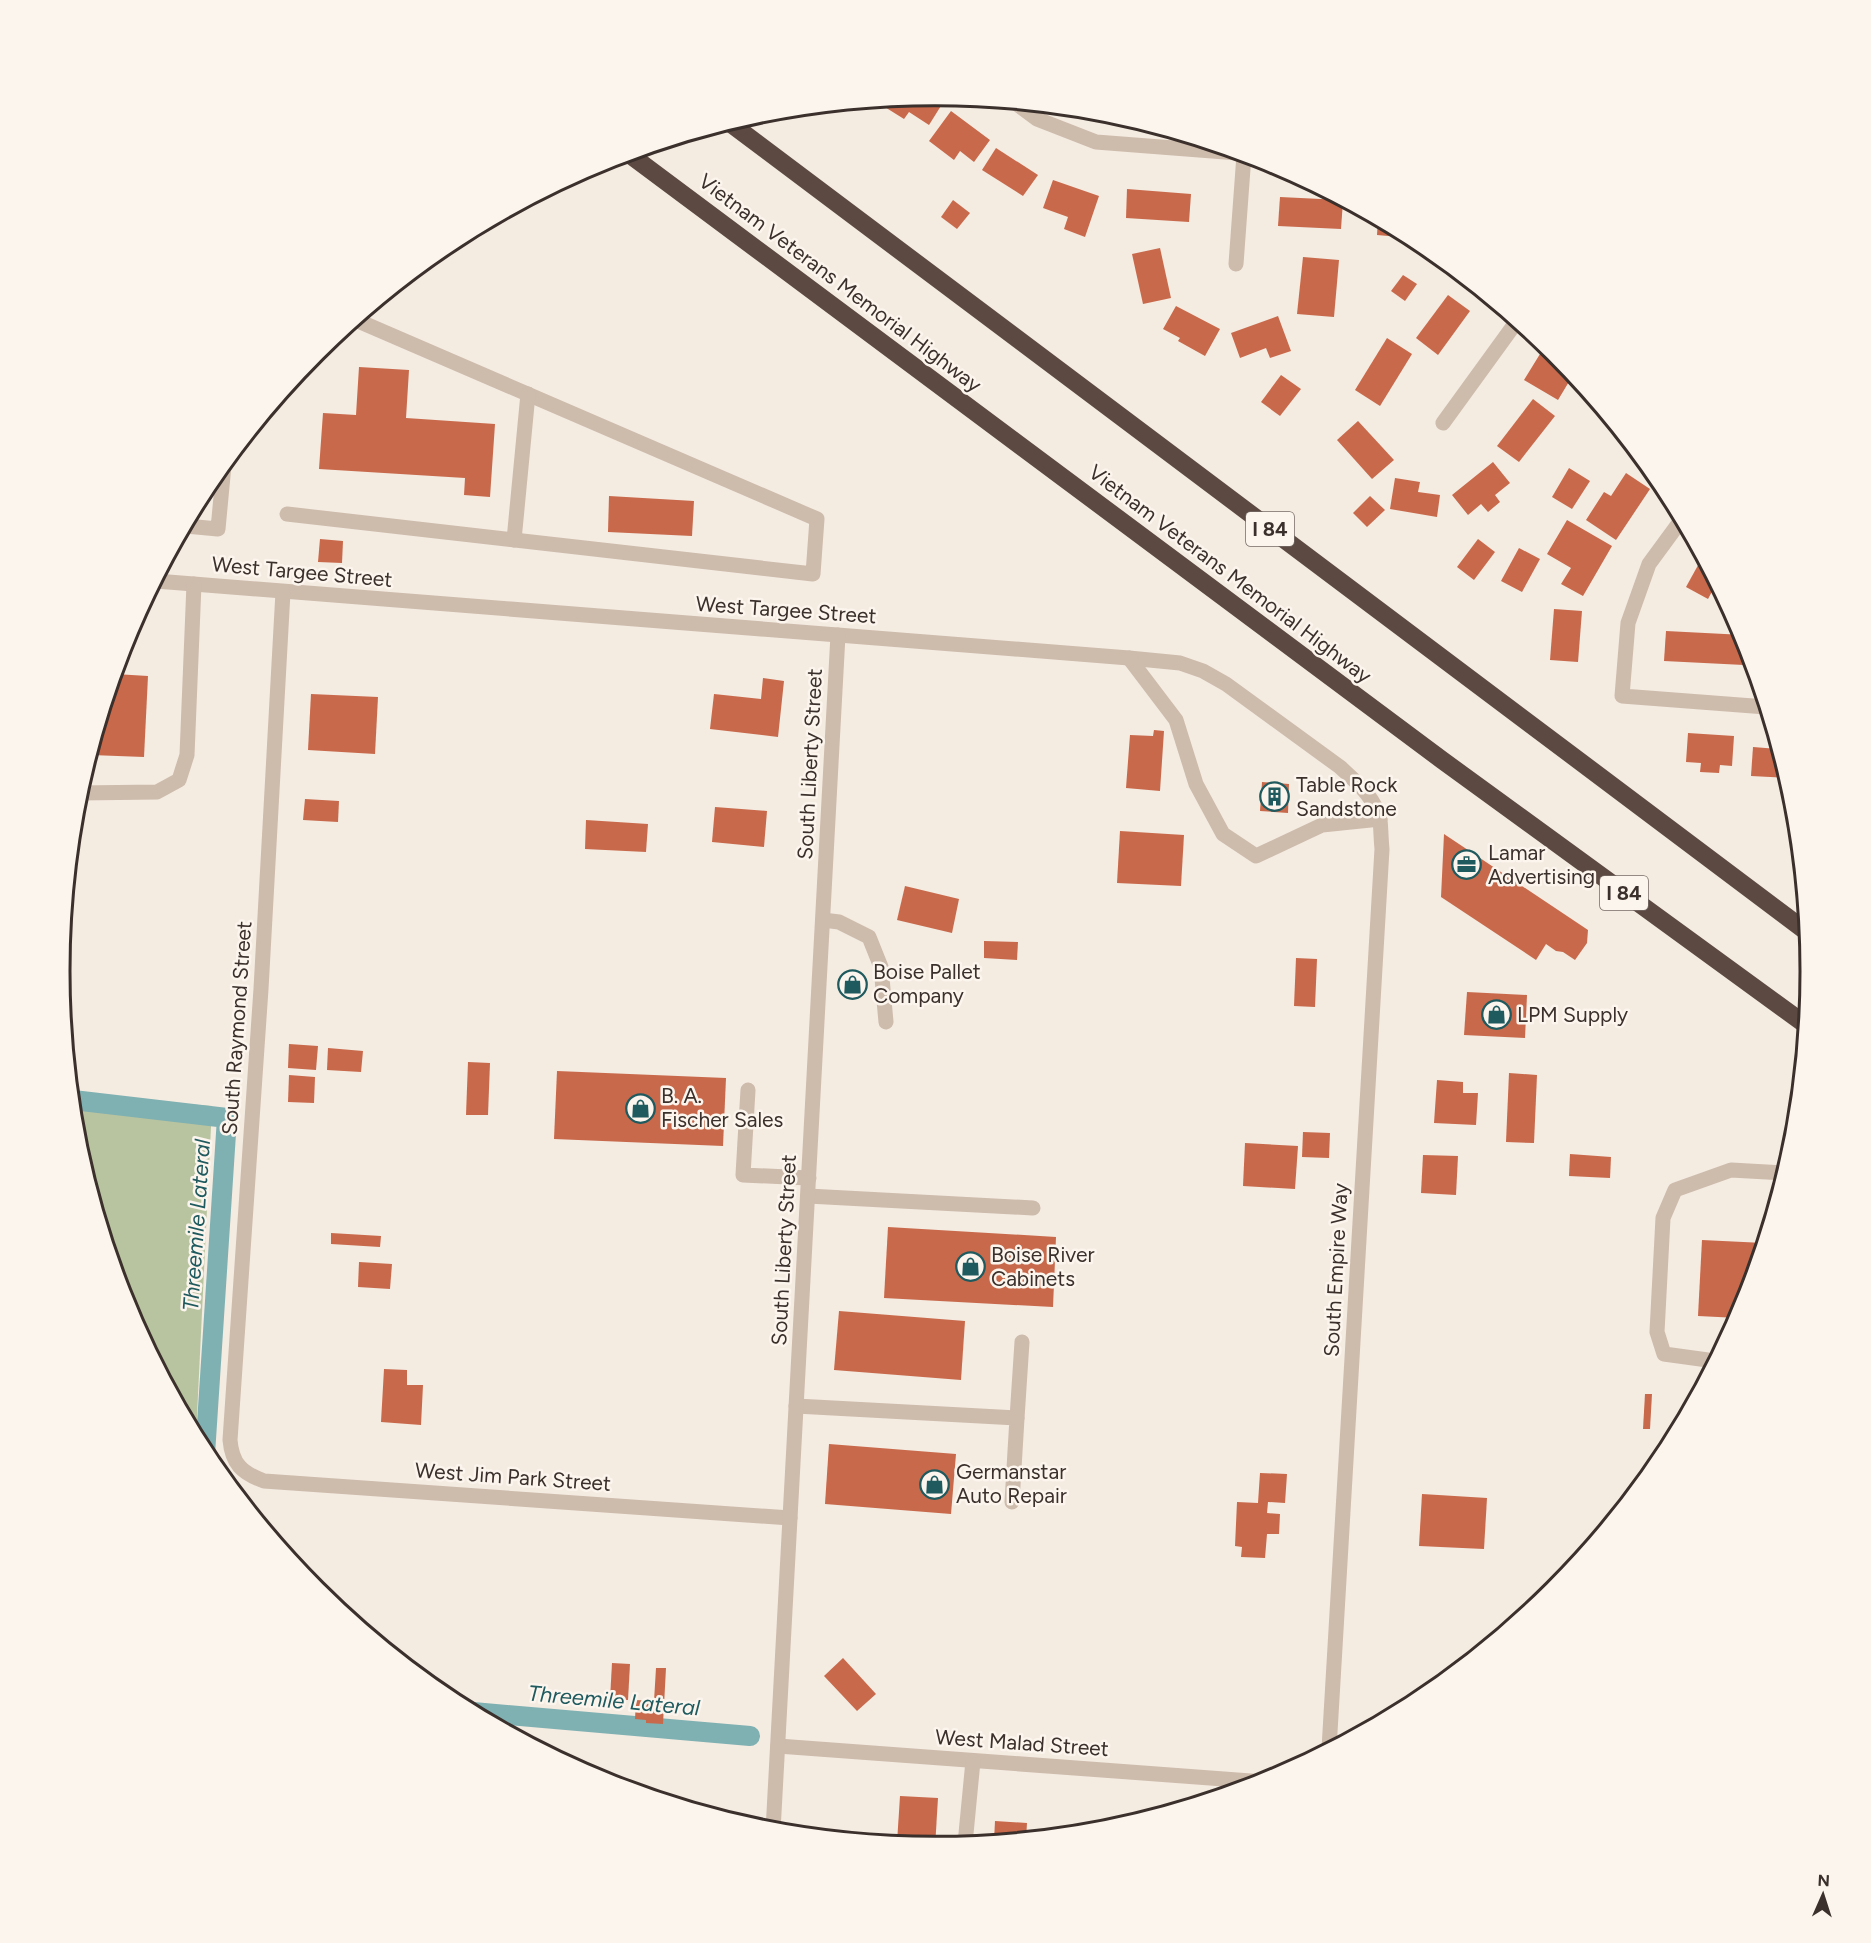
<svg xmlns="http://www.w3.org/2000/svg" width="1871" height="1943" viewBox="0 0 1871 1943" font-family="Figtree,sans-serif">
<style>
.green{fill:#b8c4a0}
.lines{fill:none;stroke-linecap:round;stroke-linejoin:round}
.canal{stroke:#7fb0b2;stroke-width:20}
.building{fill:#c8694b}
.minor{stroke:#cdbbac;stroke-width:15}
.highway{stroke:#5c4a42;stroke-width:18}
.labels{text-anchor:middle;stroke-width:5;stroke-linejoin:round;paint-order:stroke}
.shield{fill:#fbf5ee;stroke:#756b66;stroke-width:1.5}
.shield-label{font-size:20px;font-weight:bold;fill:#3b302b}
.street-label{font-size:21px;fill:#3b302b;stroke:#fbf5ee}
.poi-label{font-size:21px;fill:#3b302b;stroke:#fbf5ee;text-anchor:start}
.water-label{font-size:22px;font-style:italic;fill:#1f5a5e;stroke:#fbf5ee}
.rim{fill:none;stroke:#3b302b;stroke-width:3}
</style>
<rect width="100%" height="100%" fill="#f4ebe1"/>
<!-- green -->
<path class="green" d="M 72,1095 L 212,1106 L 196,1436 L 127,1306 L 77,1142 Z"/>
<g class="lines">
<!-- canal -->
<g class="canal">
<path d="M 73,1100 L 227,1118 L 205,1454"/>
<path d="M 473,1712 L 750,1736"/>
</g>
</g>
<!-- building -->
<g class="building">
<path d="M 937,96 L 944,101 L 929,125 L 909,112 L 904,119 L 880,104 L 882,101 Z"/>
<path d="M 951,111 L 990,140 L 974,162 L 960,151 L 954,160 L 929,141 Z"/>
<path d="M 996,148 L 1038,175 L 1023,196 L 982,170 Z"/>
<path d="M 1053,180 L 1099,196 L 1085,237 L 1064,229 L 1068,217 L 1043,208 Z"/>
<path d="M 1127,189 L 1191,194 L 1189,222 L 1126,218 Z"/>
<path d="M 1280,197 L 1341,200 L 1343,201 L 1341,229 L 1278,226 Z"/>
<path d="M 953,200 L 970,213 L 957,229 L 941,217 Z"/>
<path d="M 1378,220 L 1411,238 L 1377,235 Z"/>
<path d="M 1160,248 L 1171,298 L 1143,304 L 1132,254 Z"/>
<path d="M 1303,257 L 1339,260 L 1334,317 L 1297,314 Z"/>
<path d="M 1403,275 L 1417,284 L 1405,301 L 1391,291 Z"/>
<path d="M 1448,295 L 1470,311 L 1438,355 L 1416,338 Z"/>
<path d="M 1176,306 L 1220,329 L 1205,356 L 1178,341 L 1180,338 L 1163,329 Z"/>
<path d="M 1278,316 L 1291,351 L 1270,358 L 1266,348 L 1240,358 L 1231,333 Z"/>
<path d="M 1387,338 L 1412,354 L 1380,406 L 1355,390 Z"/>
<path d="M 1540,354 L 1558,365 L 1561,360 L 1573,375 L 1558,400 L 1524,380 Z"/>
<path d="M 359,367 L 409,370 L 406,418 L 495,424 L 490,497 L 464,495 L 465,478 L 319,469 L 323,413 L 356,415 Z"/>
<path d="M 1281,375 L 1301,389 L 1280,416 L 1261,402 Z"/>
<path d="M 1533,399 L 1555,416 L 1519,462 L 1497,446 Z"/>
<path d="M 1358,421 L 1394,460 L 1372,479 L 1337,440 Z"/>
<path d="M 1641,458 L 1659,479 L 1658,480 L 1636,465 Z"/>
<path d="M 1493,462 L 1510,483 L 1495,495 L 1500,502 L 1488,512 L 1481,504 L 1468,515 L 1452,495 Z"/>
<path d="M 1569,468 L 1590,481 L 1572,509 L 1552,497 Z"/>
<path d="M 1626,473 L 1650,489 L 1616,540 L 1586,520 L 1604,492 L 1611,496 Z"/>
<path d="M 1395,478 L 1420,482 L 1418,492 L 1440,495 L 1437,517 L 1390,509 Z"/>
<path d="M 609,496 L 694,501 L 692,536 L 608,532 Z"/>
<path d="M 1370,496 L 1385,510 L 1367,527 L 1353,513 Z"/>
<path d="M 1567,520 L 1612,546 L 1583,596 L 1561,584 L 1571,568 L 1547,554 Z"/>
<path d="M 320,539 L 343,541 L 342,563 L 318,562 Z"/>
<path d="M 1478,539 L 1495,552 L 1474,580 L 1457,567 Z"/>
<path d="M 1519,548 L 1540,559 L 1522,592 L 1501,581 Z"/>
<path d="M 1702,558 L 1716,584 L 1708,599 L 1686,587 Z"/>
<path d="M 1554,609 L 1582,611 L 1578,662 L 1550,660 Z"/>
<path d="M 1666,631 L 1744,635 L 1746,641 L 1744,665 L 1664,661 Z"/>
<path d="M 115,674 L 148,676 L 144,757 L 91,755 Z"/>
<path d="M 763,678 L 784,681 L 778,737 L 710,729 L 714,694 L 761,699 Z"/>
<path d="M 311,694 L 378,697 L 375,754 L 308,750 Z"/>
<path d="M 1154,730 L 1164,731 L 1160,791 L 1126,788 L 1130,735 L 1153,736 Z"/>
<path d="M 1688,733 L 1734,736 L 1732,766 L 1720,765 L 1719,773 L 1700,772 L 1701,763 L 1686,762 Z"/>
<path d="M 1753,747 L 1778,749 L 1787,778 L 1751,776 Z"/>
<path d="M 1262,782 L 1289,784 L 1288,813 L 1260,811 Z"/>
<path d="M 305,799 L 339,801 L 338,822 L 303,820 Z"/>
<path d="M 715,807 L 767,811 L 764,847 L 712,842 Z"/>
<path d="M 586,820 L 648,824 L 646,852 L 585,849 Z"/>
<path d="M 1120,831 L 1184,835 L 1181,886 L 1117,883 Z"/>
<path d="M 1444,834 L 1588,930 L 1587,943 L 1575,960 L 1563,952 L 1556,951 L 1546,944 L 1536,960 L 1441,897 Z"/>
<path d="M 905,886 L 959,899 L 952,933 L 897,920 Z"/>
<path d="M 984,941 L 1018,942 L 1017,960 L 984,958 Z"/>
<path d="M 1296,958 L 1317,959 L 1315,1007 L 1294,1006 Z"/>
<path d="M 1467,992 L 1527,995 L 1525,1038 L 1464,1035 Z"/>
<path d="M 289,1044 L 318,1046 L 316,1070 L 288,1068 Z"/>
<path d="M 328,1048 L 363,1051 L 361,1072 L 327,1070 Z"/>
<path d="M 468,1062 L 490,1063 L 488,1115 L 466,1115 Z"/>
<path d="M 557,1071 L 726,1078 L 723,1146 L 554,1139 Z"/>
<path d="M 1509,1073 L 1537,1075 L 1534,1143 L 1506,1142 Z"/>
<path d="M 289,1075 L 315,1077 L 314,1103 L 288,1102 Z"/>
<path d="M 1437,1080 L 1463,1082 L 1463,1093 L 1478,1093 L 1476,1125 L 1434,1123 Z"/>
<path d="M 1303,1132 L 1330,1133 L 1329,1158 L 1302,1157 Z"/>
<path d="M 1245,1143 L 1298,1146 L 1295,1189 L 1243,1186 Z"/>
<path d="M 1570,1154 L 1611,1157 L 1610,1178 L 1569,1176 Z"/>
<path d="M 1423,1155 L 1458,1156 L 1456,1195 L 1421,1193 Z"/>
<path d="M 888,1227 L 1056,1237 L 1053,1307 L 884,1298 Z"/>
<path d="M 331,1233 L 381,1236 L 380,1247 L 331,1244 Z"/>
<path d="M 1702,1240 L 1764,1243 L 1744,1307 L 1738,1318 L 1698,1316 Z"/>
<path d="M 359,1262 L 392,1264 L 390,1289 L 358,1287 Z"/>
<path d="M 839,1311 L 965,1321 L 961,1380 L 834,1370 Z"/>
<path d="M 384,1369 L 407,1370 L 407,1385 L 423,1385 L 421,1425 L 381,1422 Z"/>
<path d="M 1645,1394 L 1652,1394 L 1650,1429 L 1643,1429 Z"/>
<path d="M 829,1444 L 956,1454 L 951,1514 L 825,1504 Z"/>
<path d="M 1260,1473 L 1287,1474 L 1285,1503 L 1268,1502 L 1267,1513 L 1280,1514 L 1279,1534 L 1267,1534 L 1265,1558 L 1241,1557 L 1242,1547 L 1235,1546 L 1237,1502 L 1258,1503 Z"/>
<path d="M 1422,1494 L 1487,1498 L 1484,1549 L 1419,1546 Z"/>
<path d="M 843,1658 L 876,1694 L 857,1711 L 824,1676 Z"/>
<path d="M 612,1663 L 630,1664 L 628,1700 L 610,1699 Z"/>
<path d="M 656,1668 L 666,1668 L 663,1724 L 646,1723 L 646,1720 L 635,1719 L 636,1700 L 654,1701 Z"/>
<path d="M 900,1796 L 938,1798 L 935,1847 L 897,1843 Z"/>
<path d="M 995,1821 L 1027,1823 L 1026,1838 L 994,1841 Z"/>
</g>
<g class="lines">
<!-- minor -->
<g class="minor">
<path d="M 1017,104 L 1037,119 L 1096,142 L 1238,153"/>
<path d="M 1236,264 L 1244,155"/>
<path d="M 1443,423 L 1517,321"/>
<path d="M 287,514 L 813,574 L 817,519 L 356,320"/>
<path d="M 1682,519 L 1649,564 L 1628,623 L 1622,696 L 1766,707"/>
<path d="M 186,526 L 218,529 L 224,465"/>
<path d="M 514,540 L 528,394"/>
<path d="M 156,581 L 1129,658 L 1180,663 L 1203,671 L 1226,684 L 1340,767 C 1356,782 1375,797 1380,820 C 1381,829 1381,840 1382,849 L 1329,1749"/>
<path d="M 283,592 L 261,989 L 230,1440 C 232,1464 242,1473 264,1481 L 790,1518"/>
<path d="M 1129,658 L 1176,720 L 1196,784 L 1223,834 L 1256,856 L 1322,825 L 1380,819"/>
<path d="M 79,793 L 157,792 L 179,780 L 187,755 L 194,584"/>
<path d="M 823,920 L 839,922 L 869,937 L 881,967 L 886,1022"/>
<path d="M 748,1090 L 743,1175 L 809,1178"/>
<path d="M 808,1196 L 1033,1208"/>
<path d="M 1715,1361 L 1664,1354 L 1657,1332 L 1663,1218 L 1675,1190 L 1731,1170 L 1785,1173"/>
<path d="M 796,1406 L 1017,1418 L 1012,1502"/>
<path d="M 1017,1418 L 1022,1342"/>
<path d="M 778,1746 L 1264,1782"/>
<path d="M 773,1831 L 838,635"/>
<path d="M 965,1844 L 973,1761"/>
</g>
<!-- highway -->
<g class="highway">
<path d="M 730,123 L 1807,932"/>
<path d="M 629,154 L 1442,760 L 1806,1025"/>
</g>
</g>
<!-- icons -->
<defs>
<symbol id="building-ring" viewBox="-11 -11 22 22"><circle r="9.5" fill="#fbf5ee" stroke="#1f5a5e" stroke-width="1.5"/><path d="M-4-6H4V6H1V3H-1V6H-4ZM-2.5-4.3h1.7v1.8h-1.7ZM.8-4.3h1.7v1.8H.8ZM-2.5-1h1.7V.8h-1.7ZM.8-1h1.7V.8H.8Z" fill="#1f5a5e"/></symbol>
<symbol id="office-ring" viewBox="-11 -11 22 22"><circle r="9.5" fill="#fbf5ee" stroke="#1f5a5e" stroke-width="1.5"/><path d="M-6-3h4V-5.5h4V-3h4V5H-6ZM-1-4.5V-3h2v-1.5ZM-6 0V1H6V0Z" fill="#1f5a5e"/></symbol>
<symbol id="shop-ring" viewBox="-11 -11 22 22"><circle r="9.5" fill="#fbf5ee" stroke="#1f5a5e" stroke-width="1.5"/><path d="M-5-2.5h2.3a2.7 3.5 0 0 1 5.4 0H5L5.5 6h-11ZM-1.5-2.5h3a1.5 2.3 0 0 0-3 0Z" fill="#1f5a5e"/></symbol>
</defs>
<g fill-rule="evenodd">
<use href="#building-ring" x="1258" y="780" width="33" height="33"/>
<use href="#office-ring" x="1450" y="848" width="33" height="33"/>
<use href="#shop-ring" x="836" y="968" width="33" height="33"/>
<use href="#shop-ring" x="1480" y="998" width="33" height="33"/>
<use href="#shop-ring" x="624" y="1092" width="33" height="33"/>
<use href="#shop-ring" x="954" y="1250" width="33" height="33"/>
<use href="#shop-ring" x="918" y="1468" width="33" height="33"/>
</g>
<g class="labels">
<!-- shield labels -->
<g class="shield">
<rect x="1246" y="512" width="48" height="34" rx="4.5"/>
<rect x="1600" y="876" width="48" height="34" rx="4.5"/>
</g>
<g class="shield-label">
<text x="1270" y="536">I 84</text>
<text x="1624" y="900">I 84</text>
</g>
<!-- street labels -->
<g class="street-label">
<text transform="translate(840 283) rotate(37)" y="7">Vietnam Veterans Memorial Highway</text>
<text transform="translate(302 572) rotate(5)" y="7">West Targee Street</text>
<text transform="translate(1230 574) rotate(37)" y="7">Vietnam Veterans Memorial Highway</text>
<text transform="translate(786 610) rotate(4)" y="7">West Targee Street</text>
<text transform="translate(810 764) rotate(-87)" y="7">South Liberty Street</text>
<text transform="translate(237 1028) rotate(-86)" y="7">South Raymond Street</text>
<text transform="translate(784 1250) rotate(-87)" y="7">South Liberty Street</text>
<text transform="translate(1336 1270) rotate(-87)" y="7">South Empire Way</text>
<text transform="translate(513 1477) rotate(4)" y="7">West Jim Park Street</text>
<text transform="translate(1022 1743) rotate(4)" y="7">West Malad Street</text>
</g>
<!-- poi labels -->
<g class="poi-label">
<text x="1296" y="792">Table Rock<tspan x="1296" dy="24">Sandstone</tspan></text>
<text x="1488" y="860">Lamar<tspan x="1488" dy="24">Advertising</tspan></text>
<text x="873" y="979">Boise Pallet<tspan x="873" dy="24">Company</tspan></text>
<text x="1517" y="1022">LPM Supply</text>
<text x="661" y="1103">B. A.<tspan x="661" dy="24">Fischer Sales</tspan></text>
<text x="991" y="1262">Boise River<tspan x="991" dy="24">Cabinets</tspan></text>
<text x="956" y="1479">Germanstar<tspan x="956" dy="24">Auto Repair</tspan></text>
</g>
<!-- water labels -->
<g class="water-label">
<text transform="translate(196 1225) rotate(-86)" y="8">Threemile Lateral</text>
<text transform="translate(614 1700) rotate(5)" y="8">Threemile Lateral</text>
</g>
</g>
<!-- crop -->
<path d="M0 0H1871V1943H0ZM70 971a865 865 0 1 1 1730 0a865 865 0 1 1-1730 0Z" fill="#fbf5ee" fill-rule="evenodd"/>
<path class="rim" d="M70 971a865 865 0 1 1 1730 0a865 865 0 1 1-1730 0Z"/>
<!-- north arrow -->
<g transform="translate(1823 1895) rotate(3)" stroke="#fbf5ee" stroke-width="4.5" paint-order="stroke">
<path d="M0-4.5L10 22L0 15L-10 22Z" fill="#3b302b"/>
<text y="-9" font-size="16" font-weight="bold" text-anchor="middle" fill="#3b302b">N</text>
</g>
</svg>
